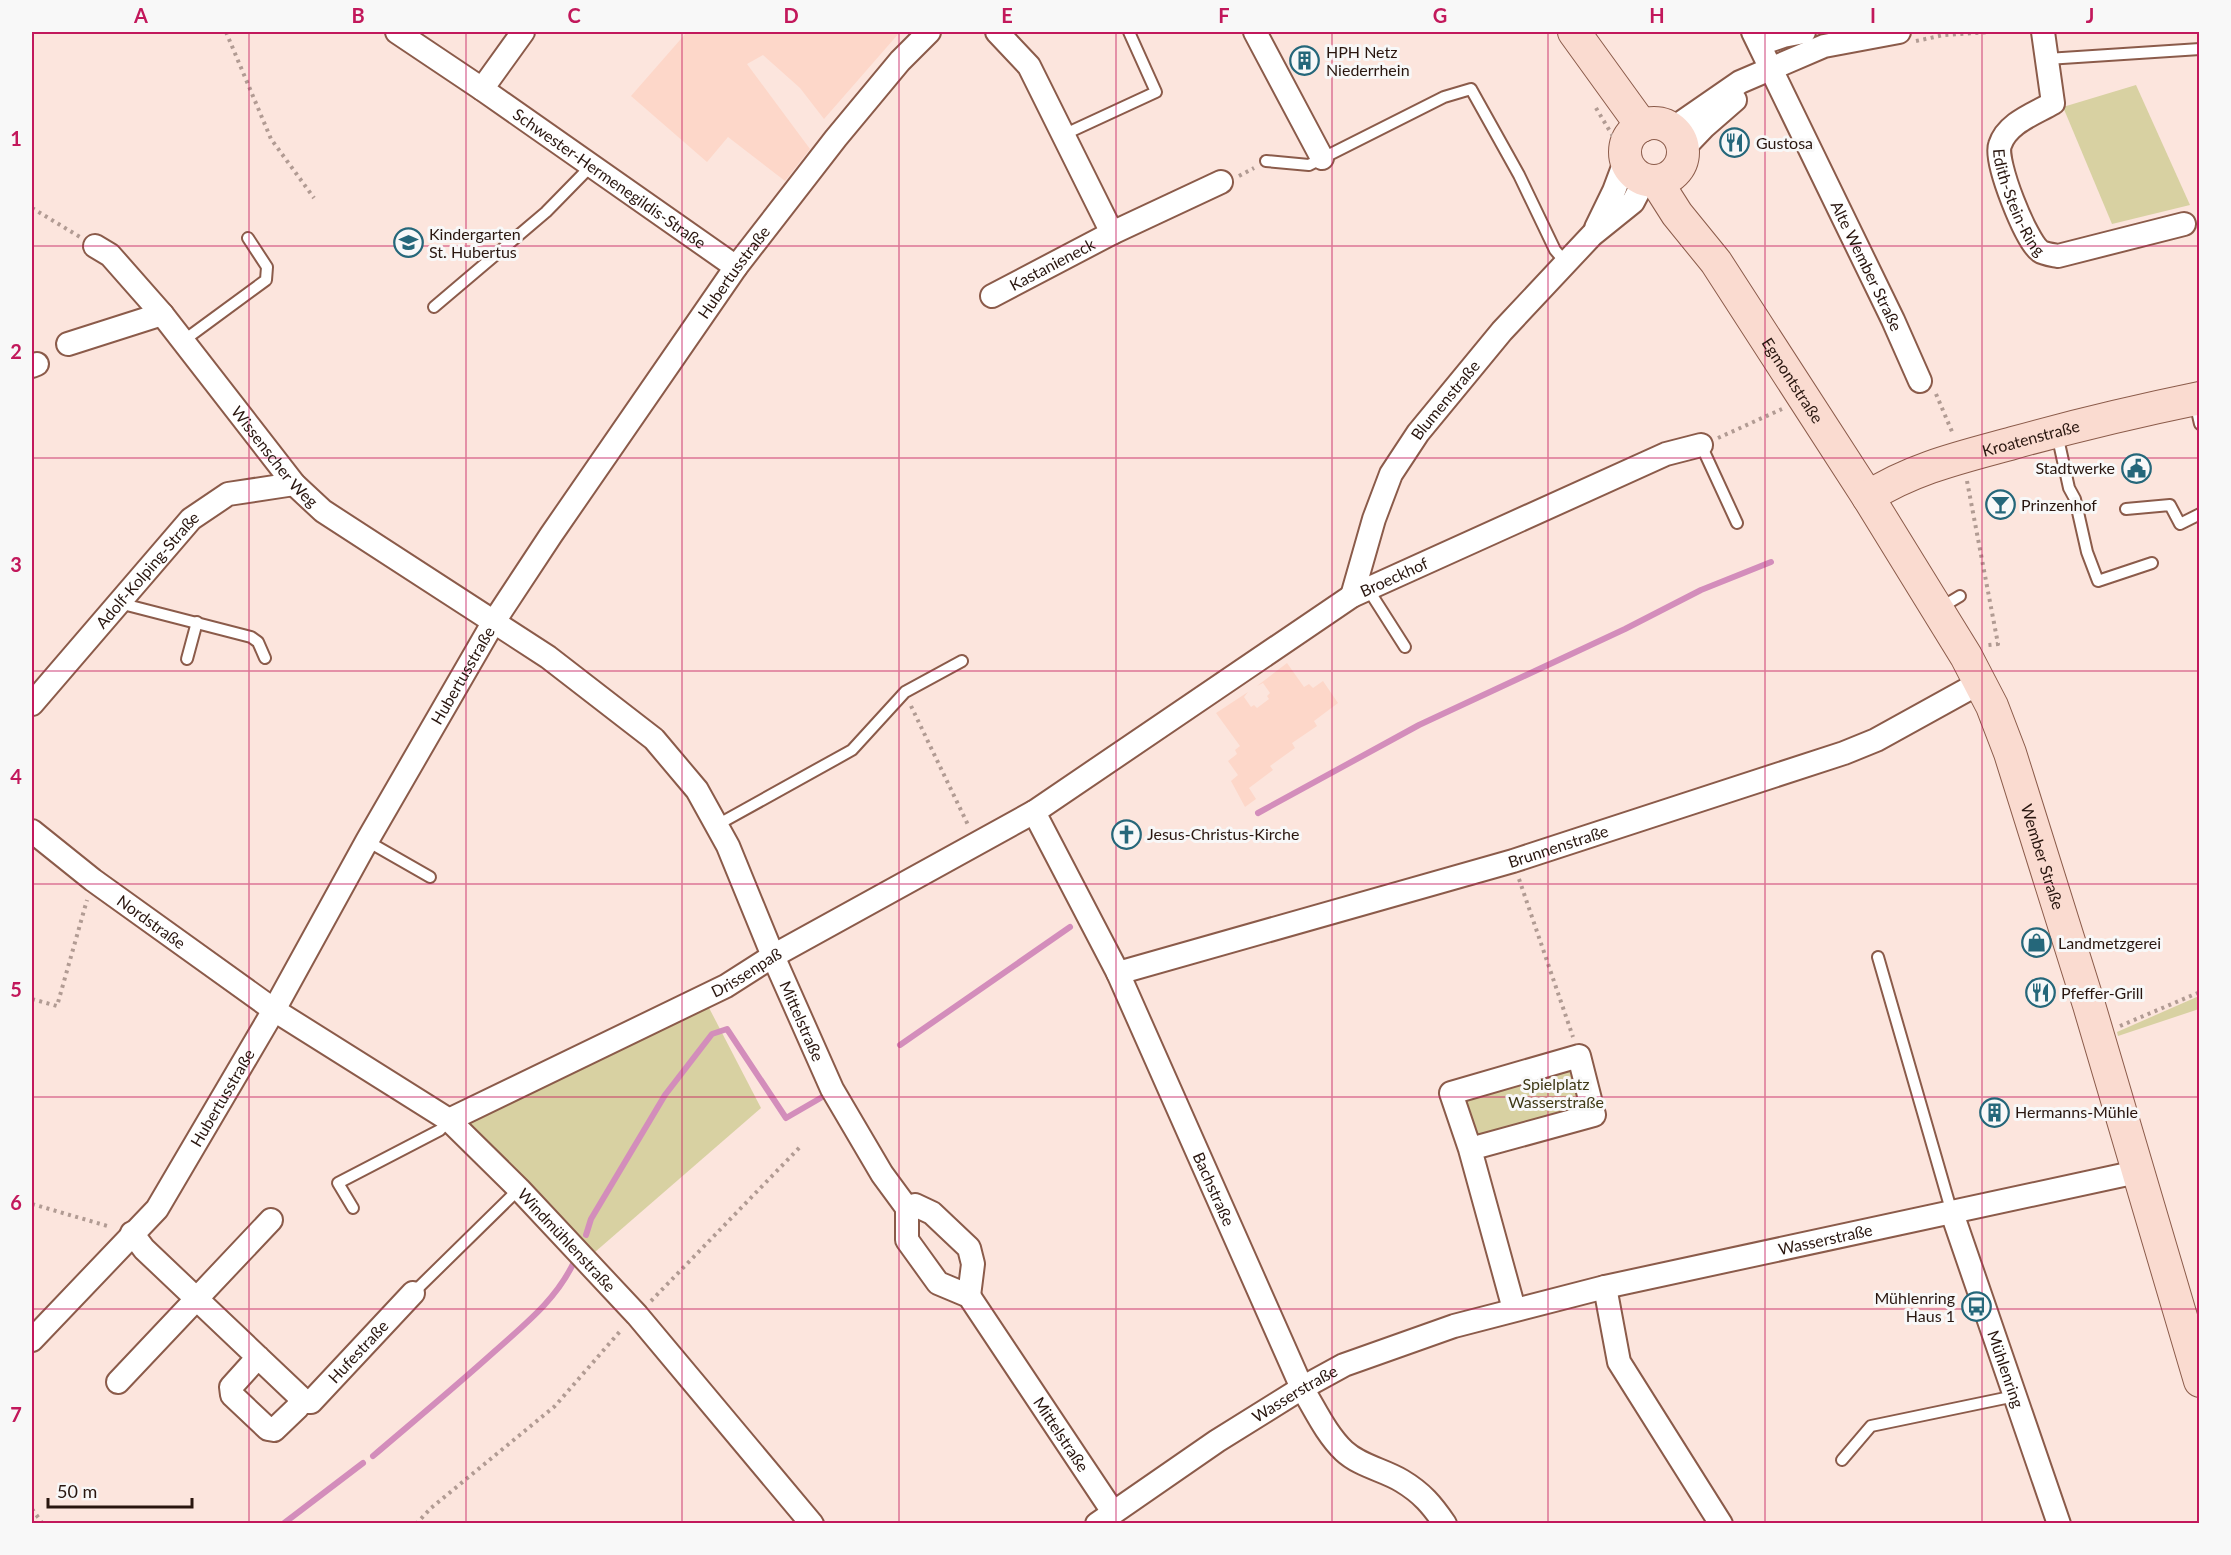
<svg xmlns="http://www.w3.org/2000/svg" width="2231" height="1555" viewBox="0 0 2231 1555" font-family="Lato,sans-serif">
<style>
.built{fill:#fdd7c9}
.green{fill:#d8d1a2}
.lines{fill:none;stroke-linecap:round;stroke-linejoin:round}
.stream{stroke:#d38dbb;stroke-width:6}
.lane-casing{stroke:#8b5b4a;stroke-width:14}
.street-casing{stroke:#8b5b4a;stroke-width:26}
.secondary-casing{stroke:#8b5b4a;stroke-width:34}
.path{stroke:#b19b93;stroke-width:4;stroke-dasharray:3 4.5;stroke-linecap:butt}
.lane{stroke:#fff;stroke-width:10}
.street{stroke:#fff;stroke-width:22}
.secondary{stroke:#fadbd0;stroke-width:32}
.grid{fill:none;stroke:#c2185b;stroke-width:1.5;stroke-opacity:0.55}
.labels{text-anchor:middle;stroke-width:6;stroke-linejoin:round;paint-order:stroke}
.poi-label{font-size:16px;fill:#29160f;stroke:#f8f8f8;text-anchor:start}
.street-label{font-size:16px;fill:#29160f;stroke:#f8f8f8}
.park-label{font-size:16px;fill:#3e3815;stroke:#f8f8f8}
.neatline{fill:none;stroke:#c2185b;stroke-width:2}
.grid-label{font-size:20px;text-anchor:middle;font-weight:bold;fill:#c2185b}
</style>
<rect width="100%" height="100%" fill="#fce5dd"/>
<!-- built -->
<g class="built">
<path d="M 687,32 L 900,32 L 824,119 L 800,88 L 763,55 L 747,64 L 810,149 L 785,181 L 728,137 L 707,162 L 631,96 Z"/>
<path d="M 1287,663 L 1304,687 L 1309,684 L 1313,688 L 1323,681 L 1338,703 L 1314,721 L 1317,726 L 1292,743 L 1295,748 L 1270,766 L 1273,770 L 1249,788 L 1256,799 L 1245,807 L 1231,781 L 1238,775 L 1228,761 L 1237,754 L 1235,750 L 1240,746 L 1216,713 L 1248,692 L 1244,697 L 1251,707 L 1254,705 L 1257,708 L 1269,699 L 1267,696 L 1270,693 L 1263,683 L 1257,686 Z"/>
</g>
<!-- green -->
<g class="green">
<path d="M 2136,85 L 2190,205 L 2112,224 L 2063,107 Z"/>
<path d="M 2199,996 L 2199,1009 L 2118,1036 L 2117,1032 Z"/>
<path d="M 707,1004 L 761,1108 L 595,1252 L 463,1121 Z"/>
<path d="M 1574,1064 L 1586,1108 L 1475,1140 L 1462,1098 Z"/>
</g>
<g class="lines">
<!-- stream -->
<g class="stream">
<path d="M 1258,813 L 1419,725 L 1625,629 L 1701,590 L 1771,562"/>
<path d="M 900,1045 L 1070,927"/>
<path d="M 586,1235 L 591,1219 L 665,1095 L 712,1034 L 727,1029 L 786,1118 L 824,1096"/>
<path d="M 373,1456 C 414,1421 455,1387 495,1351 C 525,1324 556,1300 574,1262"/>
<path d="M 283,1524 L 363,1463"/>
</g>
<defs>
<g id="lane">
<path d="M 2047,59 L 2200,49"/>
<path d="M 1063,135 L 1156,92 L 1129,32"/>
<path d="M 1266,161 L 1309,165 L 1444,97 L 1471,89 L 1519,175 L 1555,250 L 1566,263"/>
<path d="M 434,307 L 546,212 L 592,165"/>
<path d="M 183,341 L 266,280 L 267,267 L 248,238"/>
<path d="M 2195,402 L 2200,424"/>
<path d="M 2057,434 L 2069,488 L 2075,499 L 2087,552 L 2098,581 L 2152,563"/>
<path d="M 1701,445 L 1737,523"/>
<path d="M 2126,509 L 2170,505 L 2180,524 L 2200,514"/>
<path d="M 1368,589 L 1405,647"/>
<path d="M 119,603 L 251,637 L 258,642 L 265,658"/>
<path d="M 1940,608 L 1960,596"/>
<path d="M 187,659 L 197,622"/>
<path d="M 717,825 L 852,750 L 905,692 L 962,661"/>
<path d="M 367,841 L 430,877"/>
<path d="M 1878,957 L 1952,1213"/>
<path d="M 353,1208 L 338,1183 L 440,1130 L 449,1120"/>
<path d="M 413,1293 L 519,1189"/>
<path d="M 1842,1460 L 1871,1426 L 2015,1396"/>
</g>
<g id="street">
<path id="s1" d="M 397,32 L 482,89 L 736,267"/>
<path d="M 997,32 L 1029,66 L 1112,233"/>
<path d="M 1255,32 L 1322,158"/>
<path id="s2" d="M 1753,32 L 1893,320 L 1920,381"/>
<path id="s3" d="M 2043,32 L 2053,103 C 2034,114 2007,123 2000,145 C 1994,161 2026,241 2040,251 C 2044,254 2053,255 2058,256 L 2184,224"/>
<path d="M 1760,44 L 1783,36 L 1804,32"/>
<path d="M 482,89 L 523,32"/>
<path d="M 1672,129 L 1740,82 L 1824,46 L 1899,32"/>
<path d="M 1683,149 L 1704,127 L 1735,100"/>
<path d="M 1596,228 L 1614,191 L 1626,159"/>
<path id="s4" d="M 95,246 L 110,255 L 162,314 L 294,484 L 323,511 L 548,657 L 654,739 L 697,790 L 728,846 L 773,956 L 832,1089 L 882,1174 L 907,1208 L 907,1240 L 938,1283 L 969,1296 L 1113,1512"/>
<path id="s5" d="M 992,296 L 1112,233 L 1221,182"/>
<path d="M 68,344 L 162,314"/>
<path d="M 32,366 L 37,364"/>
<path id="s6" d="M 1352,596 L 1374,519 L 1391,474 L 1418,433 L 1502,331 L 1592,235 L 1633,202 L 1645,179"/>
<path id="s7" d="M 32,704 L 191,519 L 228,494 L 294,484"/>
<path id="s8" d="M 1034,812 L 1118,973 L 1302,1388 C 1315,1409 1326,1434 1344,1451 C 1360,1466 1384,1470 1402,1481 C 1422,1493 1432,1505 1445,1524"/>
<path id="s9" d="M 32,831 L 93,880 L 274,1010 L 449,1120 L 519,1189 L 637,1315 L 812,1524"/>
<path id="s10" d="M 1118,973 L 1513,861 L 1844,753 L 1876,740 L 1981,682"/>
<path id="s11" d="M 449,1120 L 726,986 L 773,956 L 1034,812 L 1352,596 L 1666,454 L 1701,445"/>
<path d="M 1470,1149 L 1594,1115 L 1579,1056 L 1451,1093 L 1470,1149 L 1514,1309"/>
<path d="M 907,1208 L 915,1205 L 932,1213 L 969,1248 L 973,1264 L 969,1296"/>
<path id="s12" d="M 1952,1213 L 2059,1524"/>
<path d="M 132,1233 L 144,1249 L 300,1397 L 298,1407 L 274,1430 L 268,1429 L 232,1395 L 231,1387 L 258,1357"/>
<path d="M 1605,1287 L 1619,1362 L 1721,1524"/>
<path id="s13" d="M 32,1340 L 157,1209 L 274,1010 L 367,841 L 493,623 L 551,535 L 736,267 L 836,138 L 900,61 L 929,32"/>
<path d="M 118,1382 L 271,1220"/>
<path id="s14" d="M 300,1402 L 311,1402 L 413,1293"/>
<path id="s15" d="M 1097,1524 L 1217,1441 L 1302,1388 L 1344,1365 L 1454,1326 L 1605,1287 L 2137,1172"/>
</g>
<g id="secondary">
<path d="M 1574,32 L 1642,126"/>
<circle cx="1654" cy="152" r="29"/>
<path id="s16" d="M 1656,181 L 1677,214 L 1716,262 L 1868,497 L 1966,656 L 1992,706 L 2010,753 L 2089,1005 L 2200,1381"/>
<path id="s17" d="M 1868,497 C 1913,468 1962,457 2013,443 C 2074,426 2137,411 2200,398"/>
</g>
</defs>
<!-- lane casing -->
<use href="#lane" class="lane-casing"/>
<!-- street casing -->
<use href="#street" class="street-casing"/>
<!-- secondary casing -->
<use href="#secondary" class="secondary-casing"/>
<!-- path -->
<g class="path">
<path d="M 226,32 L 271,139 L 314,198"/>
<path d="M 1916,41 L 1944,35 L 1990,32"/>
<path d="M 1596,108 L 1617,143"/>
<path d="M 1239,176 L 1254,168"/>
<path d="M 32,208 L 80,237"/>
<path d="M 1936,394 L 1953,434"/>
<path d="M 1718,438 L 1782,409"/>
<path d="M 1967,481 L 1998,644 L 1988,645"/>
<path d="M 911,706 L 969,827"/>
<path d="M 1519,879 L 1573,1037"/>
<path d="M 32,999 L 57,1006 L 87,900"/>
<path d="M 2120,1026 L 2200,992"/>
<path d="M 32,1204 L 111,1227"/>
<path d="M 651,1301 L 801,1146"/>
<path d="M 32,1509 L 43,1524"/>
<path d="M 416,1524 L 431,1508 L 555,1406 L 622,1329"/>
</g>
<!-- lane -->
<use href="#lane" class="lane"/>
<!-- street -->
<use href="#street" class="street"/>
<!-- secondary -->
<use href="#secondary" class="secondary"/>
</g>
<!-- grid -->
<path class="grid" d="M 249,32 L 249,1524M 466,32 L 466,1524M 682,32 L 682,1524M 899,32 L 899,1524M 1116,32 L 1116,1524M 1332,32 L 1332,1524M 1548,32 L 1548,1524M 1765,32 L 1765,1524M 1982,32 L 1982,1524M 32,246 L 2200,246M 32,458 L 2200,458M 32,671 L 2200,671M 32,884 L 2200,884M 32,1097 L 2200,1097M 32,1309 L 2200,1309"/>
<!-- icons -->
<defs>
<symbol id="building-ring" viewBox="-11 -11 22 22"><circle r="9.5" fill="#f8f8f8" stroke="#25677a" stroke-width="1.5"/><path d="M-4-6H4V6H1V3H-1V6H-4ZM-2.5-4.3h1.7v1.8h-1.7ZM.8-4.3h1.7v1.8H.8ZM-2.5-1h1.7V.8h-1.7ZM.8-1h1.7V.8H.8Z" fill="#25677a"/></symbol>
<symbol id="restaurant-ring" viewBox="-11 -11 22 22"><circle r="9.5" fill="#f8f8f8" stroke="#25677a" stroke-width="1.5"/><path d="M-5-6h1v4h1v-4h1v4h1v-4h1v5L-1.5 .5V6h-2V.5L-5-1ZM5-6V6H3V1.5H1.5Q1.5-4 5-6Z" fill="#25677a"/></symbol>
<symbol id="school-ring" viewBox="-11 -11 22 22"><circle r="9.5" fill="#f8f8f8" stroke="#25677a" stroke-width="1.5"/><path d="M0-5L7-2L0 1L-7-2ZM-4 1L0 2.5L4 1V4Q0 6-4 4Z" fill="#25677a"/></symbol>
<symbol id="civic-ring" viewBox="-11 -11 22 22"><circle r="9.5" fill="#f8f8f8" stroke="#25677a" stroke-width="1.5"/><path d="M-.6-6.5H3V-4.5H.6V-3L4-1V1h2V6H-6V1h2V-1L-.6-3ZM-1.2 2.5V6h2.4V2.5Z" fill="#25677a"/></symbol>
<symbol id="bar-ring" viewBox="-11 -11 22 22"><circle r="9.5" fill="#f8f8f8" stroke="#25677a" stroke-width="1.5"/><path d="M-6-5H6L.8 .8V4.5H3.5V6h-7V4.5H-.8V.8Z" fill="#25677a"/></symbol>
<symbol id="church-ring" viewBox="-11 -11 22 22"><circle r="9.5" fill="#f8f8f8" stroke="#25677a" stroke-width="1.5"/><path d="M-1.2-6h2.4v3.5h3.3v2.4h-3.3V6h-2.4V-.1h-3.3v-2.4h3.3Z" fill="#25677a"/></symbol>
<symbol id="shop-ring" viewBox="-11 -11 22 22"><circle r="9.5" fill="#f8f8f8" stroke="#25677a" stroke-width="1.5"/><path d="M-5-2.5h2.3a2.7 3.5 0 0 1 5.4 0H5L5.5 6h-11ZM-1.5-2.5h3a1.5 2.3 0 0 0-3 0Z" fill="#25677a"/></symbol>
<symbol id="bus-ring" viewBox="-11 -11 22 22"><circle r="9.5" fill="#f8f8f8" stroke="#25677a" stroke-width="1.5"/><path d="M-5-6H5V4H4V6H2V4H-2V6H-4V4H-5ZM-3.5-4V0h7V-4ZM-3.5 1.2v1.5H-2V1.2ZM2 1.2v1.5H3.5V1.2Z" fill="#25677a"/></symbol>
</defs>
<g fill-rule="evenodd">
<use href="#building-ring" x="1288" y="44" width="33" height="33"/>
<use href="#restaurant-ring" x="1718" y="126" width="33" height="33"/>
<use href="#school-ring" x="392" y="226" width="33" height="33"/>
<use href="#civic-ring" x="2120" y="452" width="33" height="33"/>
<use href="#bar-ring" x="1984" y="488" width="33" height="33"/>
<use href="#church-ring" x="1110" y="818" width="33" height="33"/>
<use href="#shop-ring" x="2020" y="926" width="33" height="33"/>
<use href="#restaurant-ring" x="2024" y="976" width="33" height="33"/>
<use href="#building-ring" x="1978" y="1096" width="33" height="33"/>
<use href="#bus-ring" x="1960" y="1290" width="33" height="33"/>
</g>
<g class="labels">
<!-- poi labels -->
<g class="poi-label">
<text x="1326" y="58">HPH Netz<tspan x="1326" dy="18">Niederrhein</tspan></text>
<text x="1756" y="149">Gustosa</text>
<text x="429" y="240">Kindergarten<tspan x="429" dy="18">St. Hubertus</tspan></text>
<text x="2115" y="474" text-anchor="end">Stadtwerke</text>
<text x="2021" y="511">Prinzenhof</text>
<text x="1147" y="840">Jesus-Christus-Kirche</text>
<text x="2058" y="949">Landmetzgerei</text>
<text x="2061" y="999">Pfeffer-Grill</text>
<text x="2015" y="1118">Hermanns-Mühle</text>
<text x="1955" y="1304" text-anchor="end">Mühlenring<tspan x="1955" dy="18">Haus 1</tspan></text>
</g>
<!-- street labels -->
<g class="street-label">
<text dy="6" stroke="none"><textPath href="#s1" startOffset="258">Schwester-Hermenegildis-Straße</textPath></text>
<text dy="6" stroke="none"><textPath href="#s3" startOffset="202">Edith-Stein-Ring</textPath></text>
<text dy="6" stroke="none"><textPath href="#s5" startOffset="68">Kastanieneck</textPath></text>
<text dy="6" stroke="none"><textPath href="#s2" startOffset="260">Alte Wember Straße</textPath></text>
<text dy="6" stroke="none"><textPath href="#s13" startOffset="1282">Hubertusstraße</textPath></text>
<text dy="6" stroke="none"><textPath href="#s16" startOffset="242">Egmontstraße</textPath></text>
<text dy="6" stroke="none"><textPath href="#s6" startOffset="220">Blumenstraße</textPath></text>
<text dy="6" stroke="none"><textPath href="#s17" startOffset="174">Kroatenstraße</textPath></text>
<text dy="6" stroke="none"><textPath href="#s4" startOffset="278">Wissenscher Weg</textPath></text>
<text dy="6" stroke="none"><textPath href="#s7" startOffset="177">Adolf-Kolping-Straße</textPath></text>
<text dy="6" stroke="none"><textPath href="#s11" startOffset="1092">Broeckhof</textPath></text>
<text dy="6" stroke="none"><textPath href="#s13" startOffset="796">Hubertusstraße</textPath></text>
<text dy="6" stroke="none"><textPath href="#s10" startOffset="458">Brunnenstraße</textPath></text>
<text dy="6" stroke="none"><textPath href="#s16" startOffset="783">Wember Straße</textPath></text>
<text dy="6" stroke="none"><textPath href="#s9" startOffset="150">Nordstraße</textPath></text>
<text dy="6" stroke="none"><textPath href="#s11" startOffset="332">Drissenpaß</textPath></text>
<text dy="6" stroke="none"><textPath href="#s4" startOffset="1074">Mittelstraße</textPath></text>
<text dy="6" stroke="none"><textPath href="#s13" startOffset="310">Hubertusstraße</textPath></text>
<text dy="6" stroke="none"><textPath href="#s8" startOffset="418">Bachstraße</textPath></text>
<text dy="6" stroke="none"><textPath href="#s15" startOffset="792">Wasserstraße</textPath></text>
<text dy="6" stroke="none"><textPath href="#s9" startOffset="676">Windmühlenstraße</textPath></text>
<text dy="6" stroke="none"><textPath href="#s14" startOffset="80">Hufestraße</textPath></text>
<text dy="6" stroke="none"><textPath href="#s12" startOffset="165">Mühlenring</textPath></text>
<text dy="6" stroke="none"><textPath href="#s15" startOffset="237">Wasserstraße</textPath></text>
<text dy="6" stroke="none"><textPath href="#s4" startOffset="1574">Mittelstraße</textPath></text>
</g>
<!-- park labels -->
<g class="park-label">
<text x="1556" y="1090">Spielplatz<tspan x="1556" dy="18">Wasserstraße</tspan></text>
</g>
</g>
<!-- border -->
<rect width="2231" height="1555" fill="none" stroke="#f8f8f8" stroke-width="66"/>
<!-- scale -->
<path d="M48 1498v9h144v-9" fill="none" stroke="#29160f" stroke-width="3"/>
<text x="57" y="1498" font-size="18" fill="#29160f" stroke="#f8f8f8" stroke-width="4.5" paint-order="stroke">50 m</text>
<rect x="33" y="33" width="2165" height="1489" class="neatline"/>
<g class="grid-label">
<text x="141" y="23">A</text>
<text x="358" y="23">B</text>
<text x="574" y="23">C</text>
<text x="791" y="23">D</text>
<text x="1007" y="23">E</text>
<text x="1224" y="23">F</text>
<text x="1440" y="23">G</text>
<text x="1657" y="23">H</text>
<text x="1873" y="23">I</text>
<text x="2090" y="23">J</text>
<text x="16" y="146">1</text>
<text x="16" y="359">2</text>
<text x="16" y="572">3</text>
<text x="16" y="784">4</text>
<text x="16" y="997">5</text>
<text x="16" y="1210">6</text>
<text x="16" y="1422">7</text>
</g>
</svg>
